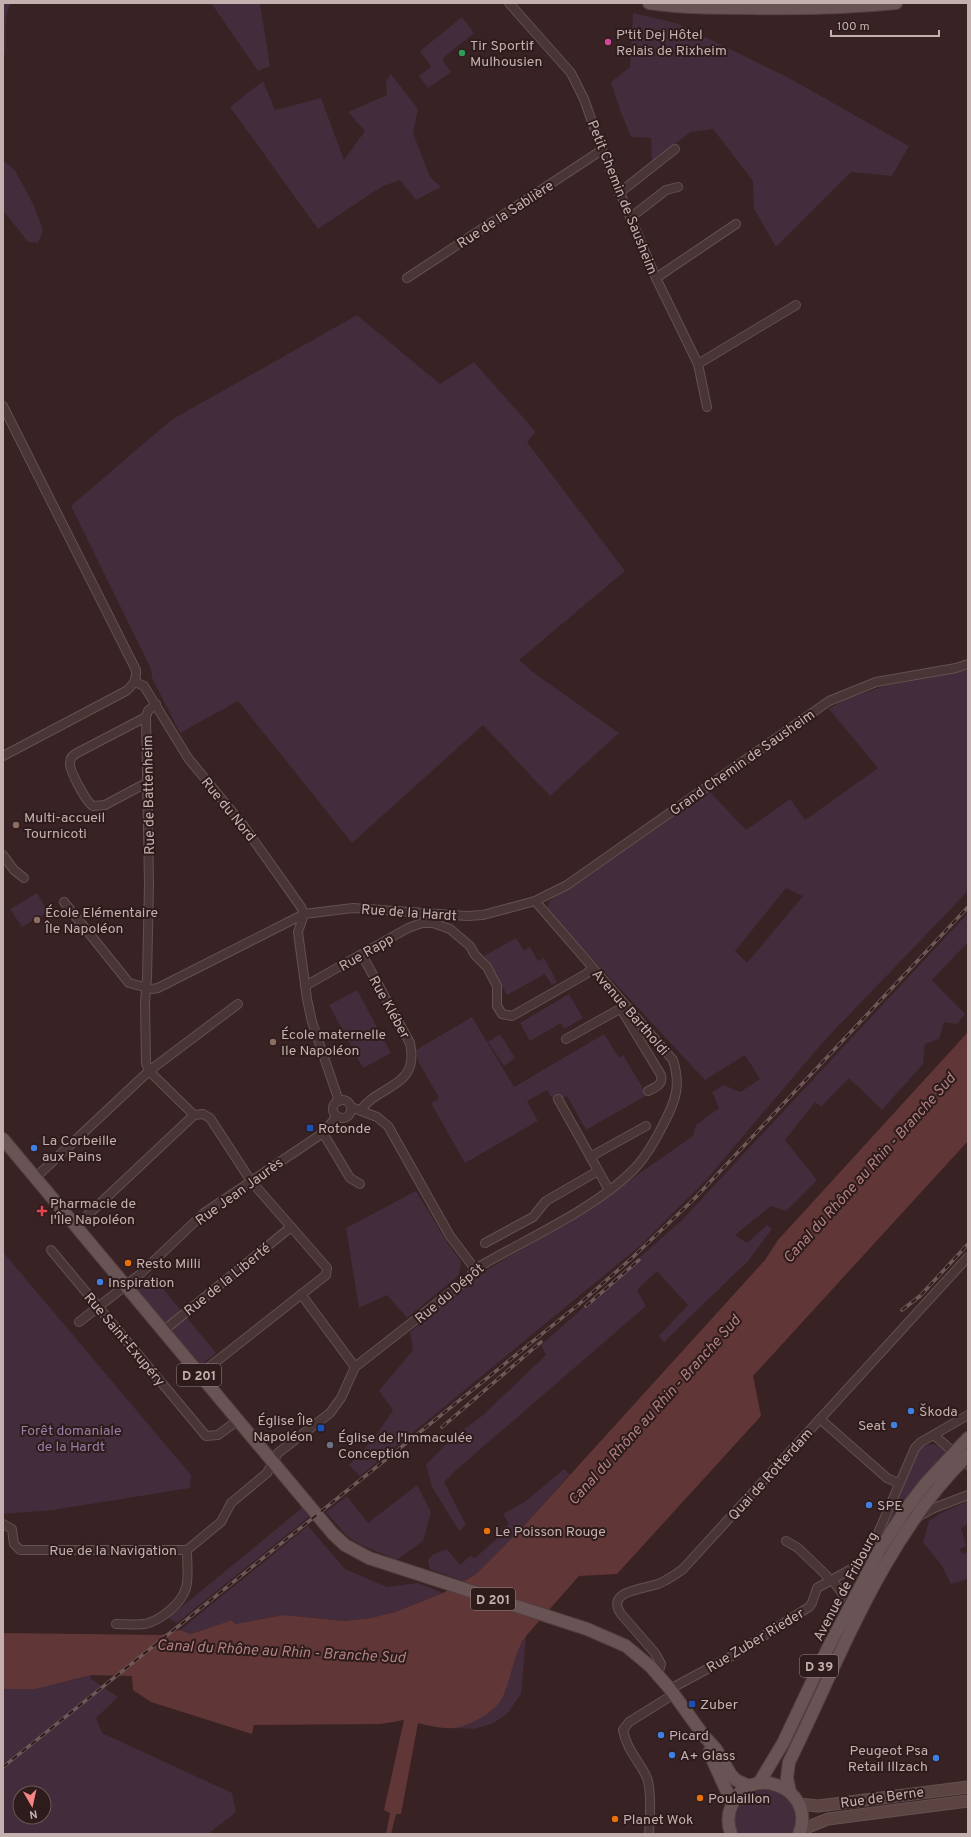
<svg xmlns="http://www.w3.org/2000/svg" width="971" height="1837" viewBox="0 0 971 1837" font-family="Overpass,sans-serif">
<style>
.green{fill:#432c3b;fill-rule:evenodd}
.water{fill:#603637}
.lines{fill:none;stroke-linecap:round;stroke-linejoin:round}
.street-casing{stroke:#645050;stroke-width:10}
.secondary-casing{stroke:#645050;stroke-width:13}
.primary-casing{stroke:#523f3f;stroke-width:14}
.street{stroke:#493536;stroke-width:8}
.secondary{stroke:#5c4443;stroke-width:11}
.primary{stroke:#695354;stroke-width:12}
.rail-casing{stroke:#705758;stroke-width:3.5}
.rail{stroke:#2e1b1b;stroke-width:2;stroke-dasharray:6;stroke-linecap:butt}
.hotel-dot{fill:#d1479c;stroke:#2e1b1b;stroke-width:1.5}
.leisure-dot{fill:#2e9e5b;stroke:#2e1b1b;stroke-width:1.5}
.education-dot{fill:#8d6e63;stroke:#2e1b1b;stroke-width:1.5}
.transit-dot{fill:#1a4fb4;stroke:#2e1b1b;stroke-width:1.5}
.shop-dot{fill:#3f7fe0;stroke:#2e1b1b;stroke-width:1.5}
.health-dot{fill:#e0444e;stroke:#2e1b1b;stroke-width:1.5}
.food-dot{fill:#e8710a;stroke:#2e1b1b;stroke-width:1.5}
.worship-dot{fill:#6b7280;stroke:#2e1b1b;stroke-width:1.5}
.labels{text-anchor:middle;stroke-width:4;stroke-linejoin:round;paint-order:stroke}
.shield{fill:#2e1b1b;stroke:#988383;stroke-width:1}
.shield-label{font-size:13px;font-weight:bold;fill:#c5b0b0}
.poi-label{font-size:14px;fill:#c5b0b0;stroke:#2e1b1b;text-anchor:start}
.street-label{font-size:14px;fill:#c5b0b0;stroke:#2e1b1b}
.park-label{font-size:14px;fill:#967fa6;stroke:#2e1b1b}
.water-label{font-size:15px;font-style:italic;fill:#b28082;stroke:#2e1b1b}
</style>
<rect width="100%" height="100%" fill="#392223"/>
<!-- green -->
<g class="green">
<path d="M 3,3 L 11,3 C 0,22 10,47 3,60 Z"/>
<path d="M 211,3 L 260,3 L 270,66 L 258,71 Z"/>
<path d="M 633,13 L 676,23 L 787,77 L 909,146 L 892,176 L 851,172 L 776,247 L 754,209 L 753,181 L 713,129 L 691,132 L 652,161 L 651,138 L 631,137 L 620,110 L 611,82 L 630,67 Z"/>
<path d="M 462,17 L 474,33 L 442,59 L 451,72 L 428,88 L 419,76 L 431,67 L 420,51 Z"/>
<path d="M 391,74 L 418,109 L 413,133 L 430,177 L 441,187 L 416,200 L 400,180 L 381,187 L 318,229 L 230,107 L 263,81 L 275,110 L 321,98 L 344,160 L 365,131 L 348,112 L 387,95 L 386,81 Z"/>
<path d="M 3,160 L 16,172 L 34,206 L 43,230 L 38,243 L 28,242 L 3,210 Z"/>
<path d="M 357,315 L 440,384 L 474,362 L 536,432 L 527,442 L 625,571 L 519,660 L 534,673 L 619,733 L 550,796 L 483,725 L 352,843 L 238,701 L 180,733 L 152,678 L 151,669 L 71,506 L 171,420 Z"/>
<path d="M 968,670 L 968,891 L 823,1042 L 706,1180 L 641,1245 L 360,1476 L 349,1465 L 374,1438 L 393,1410 L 379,1391 L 413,1350 L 410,1332 L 483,1272 L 575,1218 L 693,1136 L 696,1125 L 719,1108 L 712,1092 L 724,1085 L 740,1092 L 760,1079 L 745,1055 L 705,1080 L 547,910 L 549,901 L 709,791 L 746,830 L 790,799 L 805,820 L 878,768 L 829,709 L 844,700 L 884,686 ZM 786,888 L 803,896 L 747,963 L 735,951 Z"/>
<path d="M 37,893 L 48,912 L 22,927 L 10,909 Z"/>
<path d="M 968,913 L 968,942 L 932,980 L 965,1014 L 957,1024 L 944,1022 L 939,1039 L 925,1044 L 923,1064 L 882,1110 L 849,1078 L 821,1107 L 815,1102 L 785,1140 L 817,1180 L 786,1211 L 771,1206 L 735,1235 L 747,1243 L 767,1225 L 772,1229 L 748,1261 L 664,1342 L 659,1336 L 688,1305 L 657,1271 L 637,1290 L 646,1306 L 454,1472 L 444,1482 L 466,1525 L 459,1531 L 432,1487 L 426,1465 L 450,1440 L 483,1415 L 546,1355 L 541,1345 L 682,1220 Z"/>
<path d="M 516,938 L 524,951 L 530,947 L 538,961 L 544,958 L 557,982 L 552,985 L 545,974 L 507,995 L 484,956 Z"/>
<path d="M 357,990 L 391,1053 L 363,1068 L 329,1005 Z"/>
<path d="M 569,994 L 583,1018 L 564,1029 L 561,1023 L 530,1041 L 520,1023 Z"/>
<path d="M 472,1017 L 514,1087 L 604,1034 L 619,1058 L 623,1055 L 647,1095 L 586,1130 L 567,1096 L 555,1103 L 547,1090 L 527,1101 L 538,1121 L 465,1163 L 431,1103 L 439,1098 L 418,1061 L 416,1050 Z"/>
<path d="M 500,1034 L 515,1058 L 504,1066 L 488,1042 Z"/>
<path d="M 416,1191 L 448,1244 L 461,1261 L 459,1275 L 407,1318 L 387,1295 L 359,1308 L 346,1228 Z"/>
<path d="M 3,1252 L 191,1475 L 190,1488 L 53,1510 L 3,1514 Z"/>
<path d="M 151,1274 L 216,1353 L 200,1366 L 135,1287 Z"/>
<path d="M 932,1444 L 936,1445 L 946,1451 L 885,1527 L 883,1527 L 917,1451 L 921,1447 Z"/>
<path d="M 564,1469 L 570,1474 L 520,1530 L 476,1574 L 463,1581 L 430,1569 L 428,1560 L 432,1555 L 447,1549 L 460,1565 L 470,1556 L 475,1558 L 501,1535 L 500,1530 L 509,1524 L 503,1514 L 526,1501 Z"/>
<path d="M 417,1485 L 431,1512 L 423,1541 L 397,1560 L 359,1544 L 347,1536 L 326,1512 L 347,1496 L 368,1523 Z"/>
<path d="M 968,1501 L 968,1524 L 961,1528 L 966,1546 L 960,1549 L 962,1554 L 968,1552 L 968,1579 L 951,1584 L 942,1566 L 923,1542 L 929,1521 L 941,1513 Z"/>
<path d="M 302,1508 L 309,1517 L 177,1623 L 168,1618 Z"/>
<path d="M 308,1526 L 345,1569 L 387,1587 L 418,1583 L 443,1593 L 395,1612 L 371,1618 L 344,1621 L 284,1615 L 235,1624 L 232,1620 L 191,1634 L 180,1630 Z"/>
<path d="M 526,1636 L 521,1694 L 507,1714 L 492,1724 L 473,1729 L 454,1728 C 462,1725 473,1723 480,1718 C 514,1696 506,1666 526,1636 Z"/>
<path d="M 91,1675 L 91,1679 L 118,1697 L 96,1718 L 102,1733 L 232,1793 L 236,1812 L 208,1834 L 3,1834 L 3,1689 L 36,1689 ZM 20,1793 L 44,1793 L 44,1817 L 20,1817 Z"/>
<path d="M 767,1789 C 790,1794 801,1811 793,1834 L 738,1834 C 726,1811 744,1791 767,1789 Z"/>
</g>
<!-- water -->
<path class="water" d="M 968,1032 L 968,1141 L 753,1376 L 761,1416 L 617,1574 L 579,1576 L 526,1636 C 514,1653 512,1675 504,1694 C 497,1712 473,1724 455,1728 C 443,1729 429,1726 418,1723 L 401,1814 L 396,1814 L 391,1834 L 386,1834 L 390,1813 L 384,1810 L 404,1720 L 381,1724 L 254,1725 L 252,1734 L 151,1702 L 133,1690 L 132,1676 L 91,1675 L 36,1689 L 3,1689 L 3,1633 L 161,1635 L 180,1630 L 191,1634 L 232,1620 L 235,1624 L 284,1615 L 344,1621 L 371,1618 L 395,1612 L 443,1593 L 476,1574 L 520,1530 L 765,1260 L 778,1240 Z"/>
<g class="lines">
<defs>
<g id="street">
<path d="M 509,3 L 571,73 L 584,99 L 602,150 L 656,278 L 698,364 L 707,407"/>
<path d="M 619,193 L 675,149"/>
<path d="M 630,218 L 666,190 L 678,187"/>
<path d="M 407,278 L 602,150"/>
<path d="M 656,278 L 736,224"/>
<path d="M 698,364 L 796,305"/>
<path d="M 3,406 L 136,670 C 137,680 133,685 126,691 L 3,756"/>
<path d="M 135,682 L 144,686 L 188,758 L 243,825 L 301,907 L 304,914 L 298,932 L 307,999 L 312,1022 L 339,1101"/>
<path d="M 146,717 L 77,753 C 73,755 70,758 70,763 C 69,770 86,802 93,806 L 105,805 L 148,782"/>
<path d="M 3,855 L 14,870 L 24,878"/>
<path d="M 64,902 L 129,983 L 152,989 L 158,988 L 304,914 L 353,908 L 467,916 L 483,915 L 535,901 L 567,885 L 829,701 L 876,682 L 956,668 L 968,664"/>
<path d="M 305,986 L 408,928 L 422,923 L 433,923 L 450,929 L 470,946 L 475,955 L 487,967 L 497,986 L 497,1006 L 502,1014 L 512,1016 L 586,974 L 593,968"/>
<path d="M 621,1009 L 661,1075 C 663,1085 656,1087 648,1091"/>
<path d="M 566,1039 L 625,1006"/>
<path d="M 558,1099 L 609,1190"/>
<circle cx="342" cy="1109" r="9"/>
<path d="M 351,1107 L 377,1117 L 388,1126 L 450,1236 L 475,1269"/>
<path d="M 361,1110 C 379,1084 420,1088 410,1043 L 362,955"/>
<path d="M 323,1133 L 350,1178 L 360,1184"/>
<path d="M 590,1157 L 646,1126"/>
<path d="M 35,1178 L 149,1071 L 146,1063 L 145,1002 L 147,978 L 149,884 L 146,717 L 148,711 L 156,704"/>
<path d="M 76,1226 L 194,1115"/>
<path d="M 485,1243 L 533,1217 L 546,1201 L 598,1171"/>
<path d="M 51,1250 L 206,1436 L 218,1435 L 238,1420"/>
<path d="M 301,1294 L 355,1367"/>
<path d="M 79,1322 L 139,1275 L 204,1213 L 323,1133 L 337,1116"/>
<path d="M 163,1331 L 291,1227"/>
<path d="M 199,1375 L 326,1275 L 327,1268 L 251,1181 L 210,1118 L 203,1114 L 194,1115 L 149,1071 L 238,1004"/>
<path d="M 820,1419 L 887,1478 L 898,1483"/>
<path d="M 934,1435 L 968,1465"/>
<path d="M 918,1517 L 934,1508 L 968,1495"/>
<path d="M 3,1524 L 12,1529 L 14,1544 L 20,1550 L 187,1550 L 221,1522 L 231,1503 L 267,1473 L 278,1453 L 330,1413 L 341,1398 L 355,1367 L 469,1278 L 475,1269 C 524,1240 593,1210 632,1171 C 645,1159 656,1139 664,1123 C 676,1100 681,1085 673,1060 L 535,901"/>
<path d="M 786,1541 L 798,1548 L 827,1576 L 828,1581"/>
<path d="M 880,1549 L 879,1531 L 915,1448 L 921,1442 L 968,1415"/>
<path d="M 833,1581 L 851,1605"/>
<path d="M 116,1624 C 125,1624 136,1625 145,1624 C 161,1620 181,1604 186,1588 C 189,1577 187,1562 187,1550"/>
<path d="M 658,1674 L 661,1664 L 655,1653 L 621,1614 C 605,1591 643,1589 658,1584 C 667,1580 675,1575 683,1569 L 968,1257"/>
<path d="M 670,1689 L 737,1653 L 809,1607 L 812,1603 L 817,1588 L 855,1567"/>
<path d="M 649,1834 C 650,1819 652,1791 647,1778 C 639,1760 627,1751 623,1730 L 629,1722 L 674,1694"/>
</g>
<g id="secondary">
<path d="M 799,1804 L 818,1806 L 968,1787"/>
<path d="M 801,1830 L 828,1819 L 968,1801"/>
</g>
<g id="primary">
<path d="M 649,3 C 682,8 716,8 750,8 C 799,9 847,8 896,3"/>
<path d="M 3,1139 L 333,1534 L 345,1545 L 369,1558 L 587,1629 L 626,1646 L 651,1667 L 670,1689 L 704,1736 L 716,1749 L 731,1775 L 736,1780 L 749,1786"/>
<path d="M 709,1752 L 732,1803"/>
<path d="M 759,1783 L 783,1743 L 828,1648 L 880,1549 L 906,1509 L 926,1483 L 968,1438"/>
<path d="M 790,1792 L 787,1778 L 789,1762 C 841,1657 882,1539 968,1455"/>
<path d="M 731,1834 C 728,1825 727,1816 731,1807 C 747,1761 818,1787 799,1834"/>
</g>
</defs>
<!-- street casing -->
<use href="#street" class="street-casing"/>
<!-- secondary casing -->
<use href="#secondary" class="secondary-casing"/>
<!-- primary casing -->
<use href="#primary" class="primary-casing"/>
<!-- street -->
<use href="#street" class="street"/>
<!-- secondary -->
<use href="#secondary" class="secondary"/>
<!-- primary -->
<use href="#primary" class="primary"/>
<defs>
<g id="rail">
<path d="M 586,1306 L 639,1260"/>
<path d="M 902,1310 L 920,1296 L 968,1244"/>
<path d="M 442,1427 L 541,1342"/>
<path d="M 3,1767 L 578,1305 L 633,1257 L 695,1198 L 968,907"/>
</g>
</defs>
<!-- rail casing -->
<use href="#rail" class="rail-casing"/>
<!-- rail -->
<use href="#rail" class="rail"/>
</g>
<!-- markers -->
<circle class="hotel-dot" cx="608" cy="42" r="4"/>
<circle class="leisure-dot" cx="462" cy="53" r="4"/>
<g class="education-dot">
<circle cx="16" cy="825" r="4"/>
<circle cx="37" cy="920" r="4"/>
<circle cx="273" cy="1042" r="4"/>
</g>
<g class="transit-dot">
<rect x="306" y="1124" width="8" height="8" rx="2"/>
<rect x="317" y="1424" width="8" height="8" rx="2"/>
<rect x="688" y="1700" width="8" height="8" rx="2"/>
</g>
<g class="shop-dot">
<circle cx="34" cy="1148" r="4"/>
<circle cx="100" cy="1282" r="4"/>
<circle cx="911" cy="1411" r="4"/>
<circle cx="894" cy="1425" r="4"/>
<circle cx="869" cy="1505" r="4"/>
<circle cx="661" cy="1735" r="4"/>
<circle cx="672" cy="1755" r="4"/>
<circle cx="936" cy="1758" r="4"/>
</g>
<path class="health-dot" d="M40 1205h4v4h4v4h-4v4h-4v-4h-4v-4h4z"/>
<g class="food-dot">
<circle cx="128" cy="1263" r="4"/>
<circle cx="487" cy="1531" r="4"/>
<circle cx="700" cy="1798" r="4"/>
<circle cx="615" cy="1819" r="4"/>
</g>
<circle class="worship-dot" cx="330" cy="1445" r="4"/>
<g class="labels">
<!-- shield labels -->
<g class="shield">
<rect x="177" y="1364" width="44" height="22" rx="3"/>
<rect x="471" y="1588" width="44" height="22" rx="3"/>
<rect x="800" y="1655" width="38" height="22" rx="3"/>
</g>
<g class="shield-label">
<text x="199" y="1380">D 201</text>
<text x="493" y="1604">D 201</text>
<text x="819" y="1671">D 39</text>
</g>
<!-- poi labels -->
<g class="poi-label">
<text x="616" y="39">P'tit Dej Hôtel<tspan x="616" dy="16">Relais de Rixheim</tspan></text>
<text x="470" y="50">Tir Sportif<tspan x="470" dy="16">Mulhousien</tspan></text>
<text x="24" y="822">Multi-accueil<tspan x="24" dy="16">Tournicoti</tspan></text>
<text x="45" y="917">École Elémentaire<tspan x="45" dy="16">Île Napoléon</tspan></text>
<text x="281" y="1039">École maternelle<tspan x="281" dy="16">Ile Napoléon</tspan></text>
<text x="318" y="1133">Rotonde</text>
<text x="42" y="1145">La Corbeille<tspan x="42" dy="16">aux Pains</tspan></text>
<text x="50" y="1208">Pharmacie de<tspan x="50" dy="16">l'Île Napoléon</tspan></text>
<text x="136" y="1268">Resto Milli</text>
<text x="108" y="1287">Inspiration</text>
<text x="919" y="1416">Škoda</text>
<text x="313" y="1425" text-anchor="end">Église Île<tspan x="313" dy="16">Napoléon</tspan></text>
<text x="886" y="1430" text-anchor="end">Seat</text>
<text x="338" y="1442">Église de l'Immaculée<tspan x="338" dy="16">Conception</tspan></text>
<text x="877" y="1510">SPE</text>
<text x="495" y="1536">Le Poisson Rouge</text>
<text x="700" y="1709">Zuber</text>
<text x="669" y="1740">Picard</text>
<text x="928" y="1755" text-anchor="end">Peugeot Psa<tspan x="928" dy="16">Retail Illzach</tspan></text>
<text x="680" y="1760">A+ Glass</text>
<text x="708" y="1803">Poulaillon</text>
<text x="623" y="1824">Planet Wok</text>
</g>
<!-- street labels -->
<g class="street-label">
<text transform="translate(623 197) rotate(68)" y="5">Petit Chemin de Sausheim</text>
<text transform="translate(505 214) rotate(-33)" y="5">Rue de la Sablière</text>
<text transform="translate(742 762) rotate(-35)" y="5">Grand Chemin de Sausheim</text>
<text transform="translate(148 795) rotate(-91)" y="5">Rue de Battenheim</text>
<text transform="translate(229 809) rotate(51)" y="5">Rue du Nord</text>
<text transform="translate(409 912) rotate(4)" y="5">Rue de la Hardt</text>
<text transform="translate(366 952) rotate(-30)" y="5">Rue Rapp</text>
<text transform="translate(390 1007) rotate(61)" y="5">Rue Kléber</text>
<text transform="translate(631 1012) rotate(49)" y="5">Avenue Bartholdi</text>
<text transform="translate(239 1191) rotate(-36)" y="5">Rue Jean Jaurès</text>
<text transform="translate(227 1279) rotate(-39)" y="5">Rue de la Liberté</text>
<text transform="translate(449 1293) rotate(-40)" y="5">Rue du Dépôt</text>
<text transform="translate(125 1339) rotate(50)" y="5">Rue Saint-Exupéry</text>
<text transform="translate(770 1474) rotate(-48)" y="5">Quai de Rotterdam</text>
<text x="113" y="1555">Rue de la Navigation</text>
<text transform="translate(845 1586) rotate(-62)" y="5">Avenue de Fribourg</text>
<text transform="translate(755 1640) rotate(-31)" y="5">Rue Zuber Rieder</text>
<text transform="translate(882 1797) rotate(-8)" y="5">Rue de Berne</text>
</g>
<!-- park labels -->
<g class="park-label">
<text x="71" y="1435">Forêt domaniale<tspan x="71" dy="16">de la Hardt</tspan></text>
</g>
<!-- water labels -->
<g class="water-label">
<text transform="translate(869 1168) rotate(-48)" y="5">Canal du Rhône au Rhin - Branche Sud</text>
<text transform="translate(654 1410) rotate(-48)" y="5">Canal du Rhône au Rhin - Branche Sud</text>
<text transform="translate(281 1651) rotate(3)" y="5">Canal du Rhône au Rhin - Branche Sud</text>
</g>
</g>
<!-- border -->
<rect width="971" height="1837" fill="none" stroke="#c5b0b0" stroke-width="8"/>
<!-- north arrow -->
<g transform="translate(32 1805) rotate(171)"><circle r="19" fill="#2e1b1b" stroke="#6a5757"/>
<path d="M0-3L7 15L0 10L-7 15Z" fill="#f58586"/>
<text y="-6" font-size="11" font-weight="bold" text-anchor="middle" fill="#c5b0b0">N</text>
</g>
<!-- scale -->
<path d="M831 30v6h108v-6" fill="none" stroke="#c5b0b0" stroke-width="2"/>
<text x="837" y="30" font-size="12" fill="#c5b0b0" stroke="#2e1b1b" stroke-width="3" paint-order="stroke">100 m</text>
</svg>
